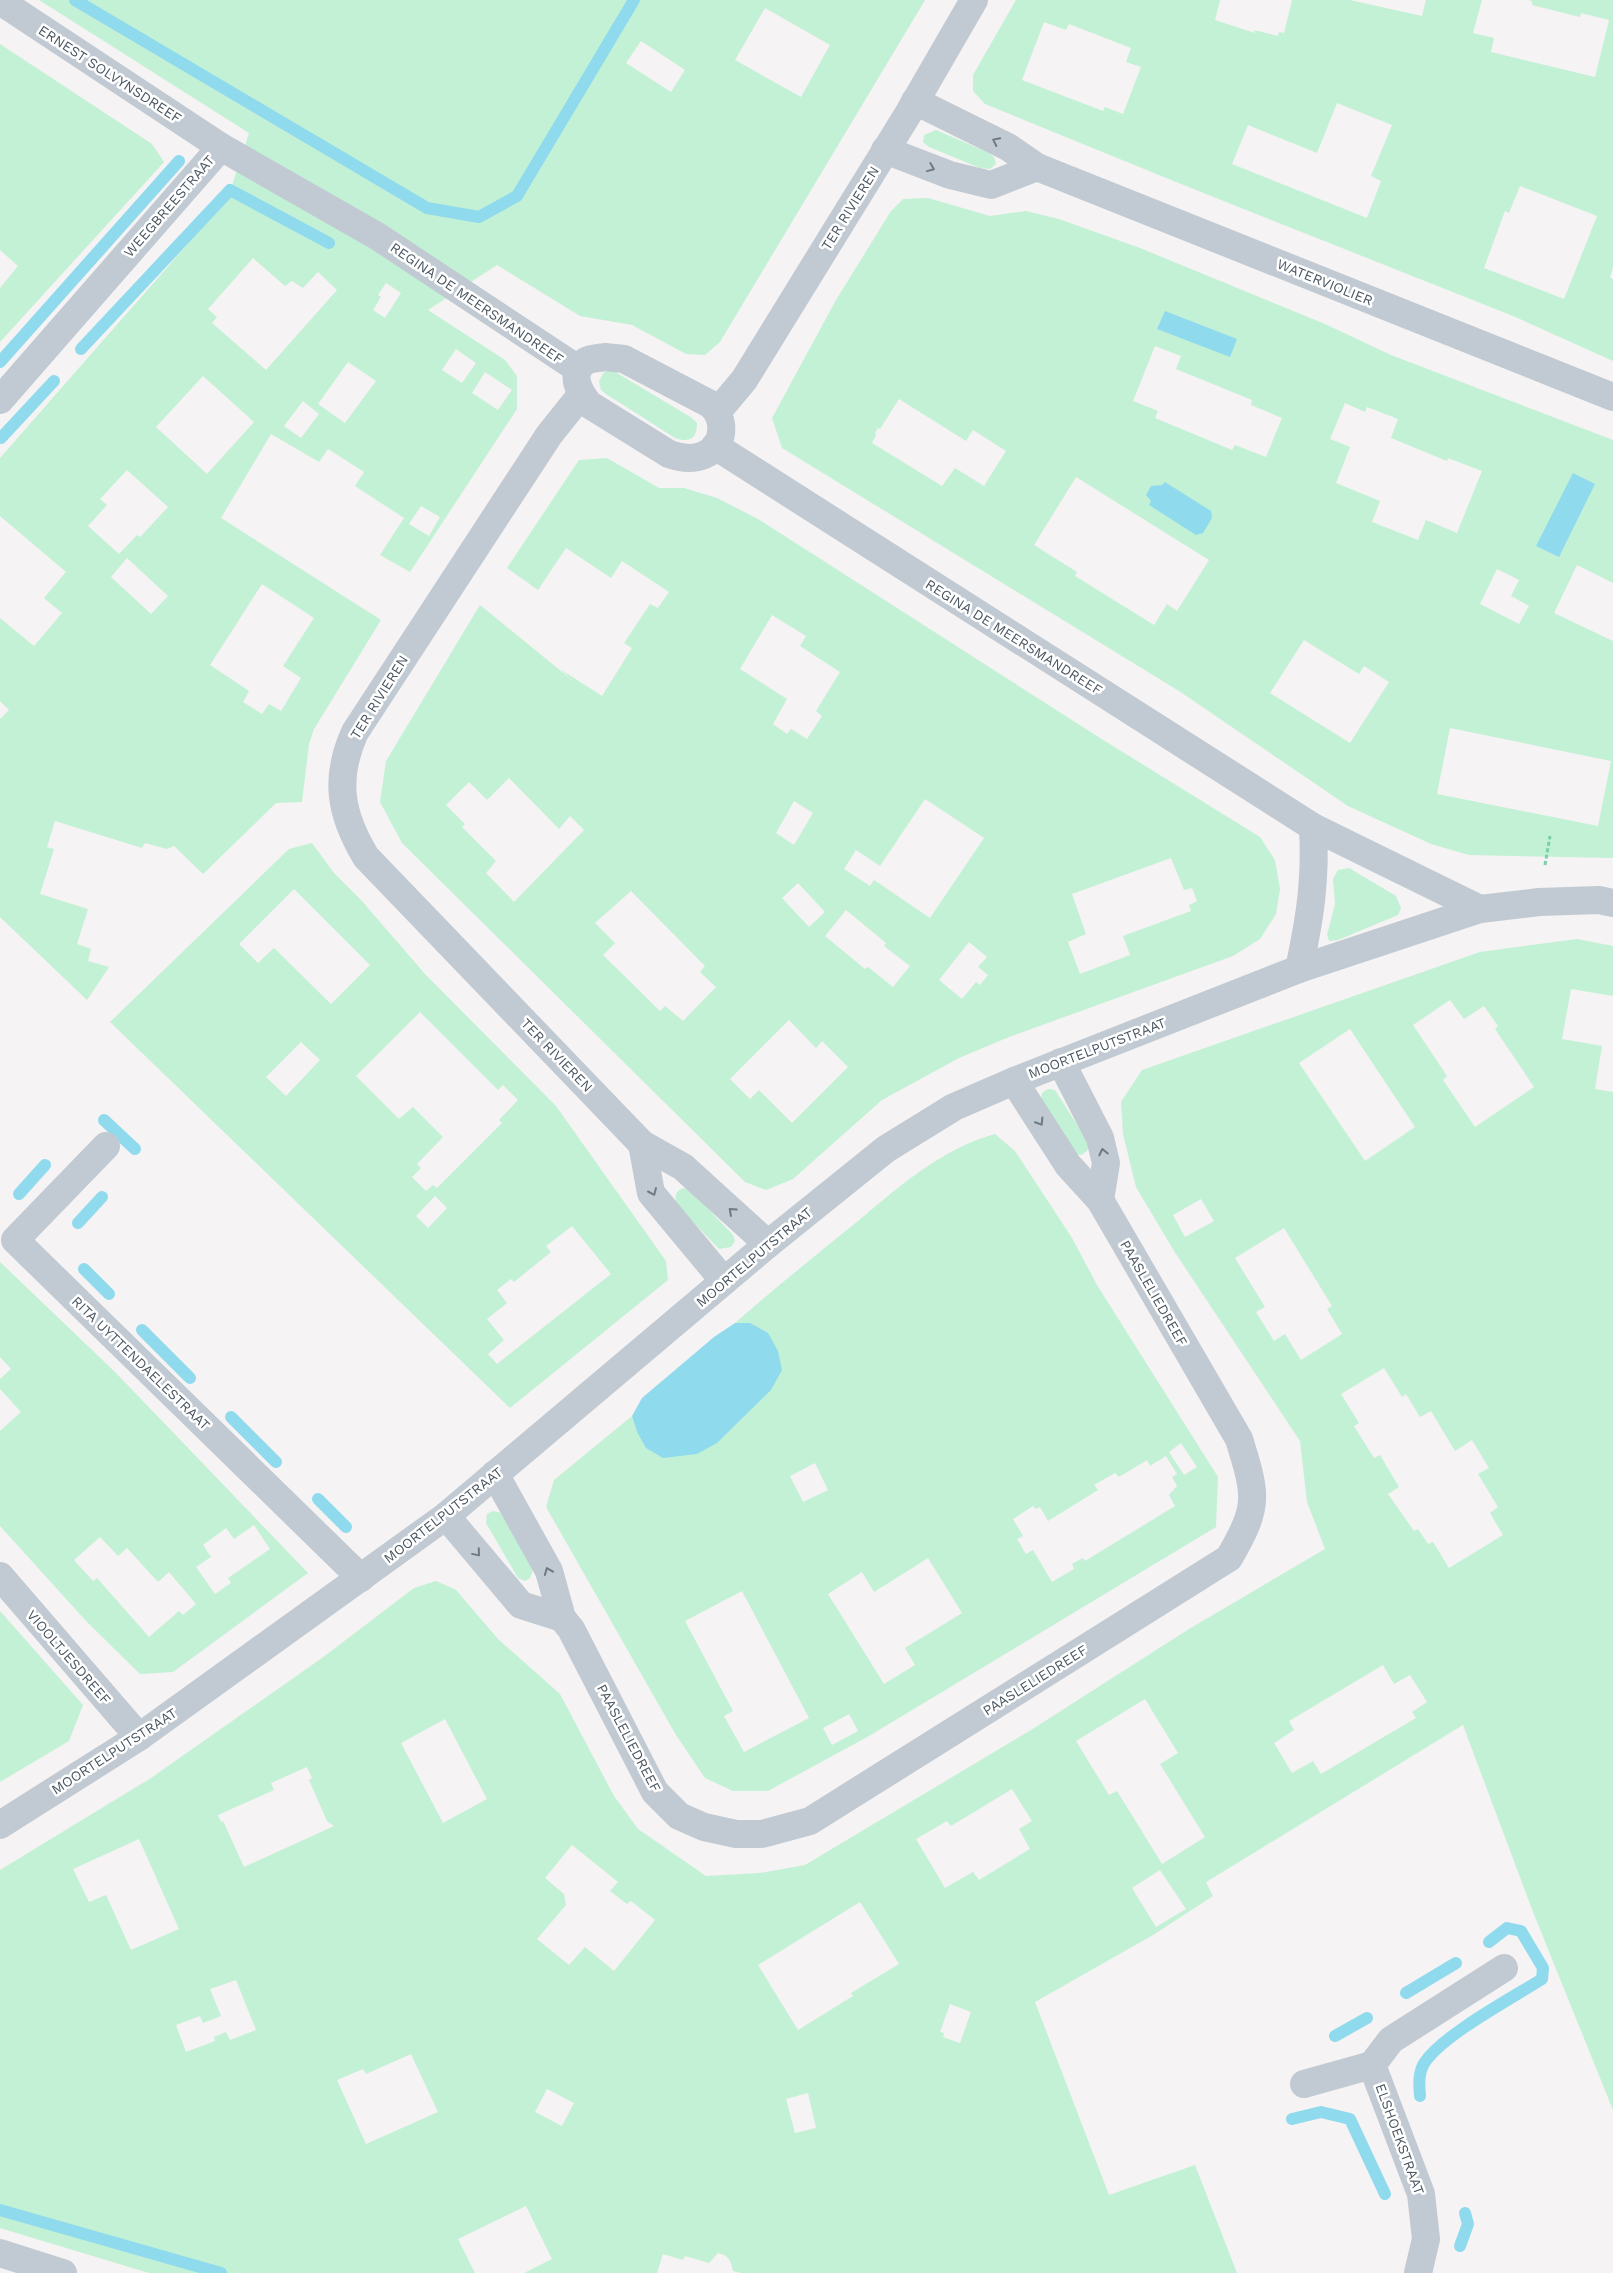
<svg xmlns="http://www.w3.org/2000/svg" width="1613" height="2273" viewBox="0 0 1613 2273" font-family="'Work Sans',sans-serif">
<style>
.green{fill:#c3f1d5;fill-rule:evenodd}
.water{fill:#90daee}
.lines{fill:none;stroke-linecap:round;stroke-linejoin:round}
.stream{stroke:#90daee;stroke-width:12}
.path{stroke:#7ad0a6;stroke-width:3;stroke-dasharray:4 2.5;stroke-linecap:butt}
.minor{stroke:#c1cad2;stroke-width:28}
.oneway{stroke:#6e7983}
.labels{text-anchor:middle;stroke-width:5;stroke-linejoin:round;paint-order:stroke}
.street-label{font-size:14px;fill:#4a5661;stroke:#fff}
</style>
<rect width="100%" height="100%" fill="#f5f3f3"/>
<!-- green -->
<g class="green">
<path d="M 39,0 L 925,0 L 720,342 L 705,355 L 686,354 L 632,325 L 580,316 L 497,265 L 428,310 L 505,360 L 517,376 L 517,409 L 410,572 L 380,555 L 404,518 L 355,486 L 364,472 L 328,449 L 319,462 L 271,434 L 221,518 L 381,620 L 314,729 L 309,744 L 302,802 L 276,803 L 203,874 L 174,846 L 167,849 L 145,843 L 142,848 L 55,821 L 47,847 L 54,849 L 40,894 L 88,909 L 77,944 L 91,949 L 88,961 L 109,967 L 87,1000 L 0,917 L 0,719 L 9,710 L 0,701 L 0,618 L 34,646 L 62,613 L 44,598 L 66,572 L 0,516 L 0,458 L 228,198 L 249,133 ZM 765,8 L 830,45 L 801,97 L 735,60 ZM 641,41 L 685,70 L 671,92 L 626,63 ZM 253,258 L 285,286 L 292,281 L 303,288 L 318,272 L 337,290 L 266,370 L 212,323 L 217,317 L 208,309 ZM 386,283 L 401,293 L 385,318 L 373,310 L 381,297 L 378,295 ZM 456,349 L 476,363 L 462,383 L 442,370 ZM 348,362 L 376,381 L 345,423 L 318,404 ZM 485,372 L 512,390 L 498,410 L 472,393 ZM 203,376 L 254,422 L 207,474 L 156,427 ZM 303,401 L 319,414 L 301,438 L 284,426 ZM 127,470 L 168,507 L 140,537 L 137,535 L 119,554 L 88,526 L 107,505 L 100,499 ZM 421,506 L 440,517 L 429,536 L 409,524 ZM 127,558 L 168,596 L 151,614 L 111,577 ZM 262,584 L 314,618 L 283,666 L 301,678 L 281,711 L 269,704 L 262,714 L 243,702 L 249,691 L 210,665 Z"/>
<path d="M 1016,0 L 1220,0 L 1215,20 L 1255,33 L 1254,30 L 1278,36 L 1279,32 L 1284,33 L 1292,0 L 1350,0 L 1422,16 L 1426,0 L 1482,0 L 1473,33 L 1494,38 L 1491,52 L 1595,77 L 1609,20 L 1581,13 L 1580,17 L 1532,5 L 1532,1 L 1528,0 L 1613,0 L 1613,267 L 1610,278 L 1613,279 L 1613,361 L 1513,316 L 1181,184 L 985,104 L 973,91 L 973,75 ZM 1044,22 L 1066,30 L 1069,24 L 1131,48 L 1126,62 L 1141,67 L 1123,114 L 1105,107 L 1103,111 L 1022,80 ZM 1337,103 L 1392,125 L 1371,176 L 1381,181 L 1367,218 L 1232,164 L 1248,125 L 1317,153 ZM 1520,186 L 1597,216 L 1564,299 L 1484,268 L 1505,211 L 1509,213 Z"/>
<path d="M 0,44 L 152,144 L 164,162 L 0,342 L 0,288 L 18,266 L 0,250 Z"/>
<path d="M 936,130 L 987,152 L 994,157 L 996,164 L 990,169 L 980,168 L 929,147 L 923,142 L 924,135 Z"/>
<path d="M 928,198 L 990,216 L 1026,211 L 1059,219 L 1140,248 L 1325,324 L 1391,355 L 1613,440 L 1613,583 L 1577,565 L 1554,613 L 1613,641 L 1613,858 L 1469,855 L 1431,844 L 1348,806 L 1179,691 L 782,448 L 772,418 L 836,300 L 891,211 L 903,199 ZM 1155,346 L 1181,356 L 1176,369 L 1252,400 L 1251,405 L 1282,418 L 1266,457 L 1235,445 L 1232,450 L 1155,418 L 1158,411 L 1133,401 ZM 899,399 L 966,441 L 973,430 L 1006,451 L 984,486 L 955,468 L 942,486 L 872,443 L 876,435 L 875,433 L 878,428 L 880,429 ZM 1345,403 L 1365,412 L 1367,407 L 1398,419 L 1391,438 L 1447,461 L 1448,458 L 1482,471 L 1457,533 L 1426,520 L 1418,540 L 1372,522 L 1380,501 L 1336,483 L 1350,447 L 1330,439 ZM 1076,477 L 1209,560 L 1177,611 L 1167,604 L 1154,625 L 1075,576 L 1077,572 L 1034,545 ZM 1497,569 L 1519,580 L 1511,596 L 1529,606 L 1519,624 L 1480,604 ZM 1304,640 L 1359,674 L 1364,666 L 1389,682 L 1350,743 L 1270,693 ZM 1450,728 L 1611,761 L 1598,826 L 1437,794 Z"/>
<path d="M 612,370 L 692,418 L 697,423 C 697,439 690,443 675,438 L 606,394 L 601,390 L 599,381 L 604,372 Z"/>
<path d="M 607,458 L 659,488 L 684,488 L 717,498 L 758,519 L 1100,738 L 1260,837 L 1275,860 L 1280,889 L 1276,914 L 1260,939 L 1233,956 L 1009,1037 L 959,1058 L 882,1100 L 793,1179 L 766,1190 L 745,1182 L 402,843 L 380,802 L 386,761 L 480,605 L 578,685 L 560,669 L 602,696 L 632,648 L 624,643 L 650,604 L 658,608 L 669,592 L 622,561 L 611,578 L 566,548 L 538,590 L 507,568 L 579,460 ZM 772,615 L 806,636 L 800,646 L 840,672 L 816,711 L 822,716 L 807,739 L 791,729 L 787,734 L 773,724 L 787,699 L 740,669 ZM 509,778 L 559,829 L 570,816 L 584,830 L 514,902 L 486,873 L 496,861 L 462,827 L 465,824 L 446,805 L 469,782 L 487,800 ZM 925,799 L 984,838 L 930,918 L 874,880 L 870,886 L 844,869 L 856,850 L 880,866 ZM 794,801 L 813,813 L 794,845 L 776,833 ZM 1171,858 L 1184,890 L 1192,888 L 1197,901 L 1189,905 L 1191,911 L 1123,936 L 1130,955 L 1080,974 L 1068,942 L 1086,934 L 1072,894 ZM 798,883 L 825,912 L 809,927 L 782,898 ZM 631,891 L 705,966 L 700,972 L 716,987 L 683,1021 L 665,1006 L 660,1011 L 603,955 L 615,943 L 595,923 ZM 846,910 L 886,943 L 884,946 L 910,966 L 893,987 L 868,967 L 865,969 L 825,936 ZM 969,942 L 987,957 L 978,967 L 988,975 L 980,985 L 976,982 L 962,999 L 939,980 ZM 789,1020 L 816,1048 L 822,1041 L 848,1067 L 792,1123 L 759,1090 L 750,1099 L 730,1079 Z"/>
<path d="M 312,843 L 334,873 L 361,900 L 425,974 L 556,1106 L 666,1261 L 668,1280 L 510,1408 L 110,1022 L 289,849 ZM 294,889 L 370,965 L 331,1004 L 274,948 L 258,963 L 239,944 ZM 420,1012 L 498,1090 L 503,1085 L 518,1100 L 499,1120 L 502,1123 L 437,1188 L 433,1185 L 426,1191 L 412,1177 L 421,1168 L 417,1164 L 443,1137 L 413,1107 L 399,1119 L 356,1076 ZM 301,1042 L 320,1060 L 286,1096 L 266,1077 ZM 435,1196 L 447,1208 L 428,1228 L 416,1216 ZM 572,1226 L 611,1274 L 497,1364 L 488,1354 L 504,1340 L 487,1319 L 507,1303 L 497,1290 L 511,1279 L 514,1282 L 551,1252 L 546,1246 Z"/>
<path d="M 1349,868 L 1396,896 L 1401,908 L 1398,915 L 1338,940 L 1329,941 L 1327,935 L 1335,904 L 1333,879 L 1338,870 Z"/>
<path d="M 1577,939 L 1613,946 L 1613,996 L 1571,989 L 1562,1039 L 1602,1046 L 1595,1089 L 1613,1092 L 1613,2110 L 1533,1912 L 1463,1725 L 1206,1882 L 1213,1896 L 1153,1935 L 1035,2002 L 1109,2195 L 1195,2165 L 1237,2273 L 741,2273 L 733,2271 C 731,2260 728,2255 718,2253 L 709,2263 L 685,2256 L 683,2260 L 663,2254 L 657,2273 L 524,2273 L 552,2259 L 526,2206 L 458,2239 L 475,2273 L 149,2273 L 0,2228 L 0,1870 L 151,1778 L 322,1658 L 414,1588 L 436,1581 L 456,1590 L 498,1639 L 560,1694 L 614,1796 L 638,1829 L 706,1876 L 760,1873 L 805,1865 L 1031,1730 L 1189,1629 L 1325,1549 L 1307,1502 L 1300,1441 L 1174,1251 L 1136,1187 L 1123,1134 L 1121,1102 L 1142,1070 L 1480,952 ZM 1450,1000 L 1464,1019 L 1484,1006 L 1498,1026 L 1495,1029 L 1534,1087 L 1475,1127 L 1443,1080 L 1447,1076 L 1413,1025 ZM 1350,1029 L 1415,1127 L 1365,1161 L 1299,1063 ZM 1201,1199 L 1214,1221 L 1185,1237 L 1173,1215 ZM 1284,1228 L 1332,1306 L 1327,1309 L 1342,1334 L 1301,1360 L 1285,1334 L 1274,1341 L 1256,1312 L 1265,1307 L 1235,1258 ZM 1384,1368 L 1402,1397 L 1406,1394 L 1420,1417 L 1431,1411 L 1455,1451 L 1472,1440 L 1489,1468 L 1478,1474 L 1498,1507 L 1490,1513 L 1503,1535 L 1449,1568 L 1433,1542 L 1428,1544 L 1418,1529 L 1414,1531 L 1388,1494 L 1399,1487 L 1380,1455 L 1374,1458 L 1354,1426 L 1359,1423 L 1341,1394 ZM 1383,1665 L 1394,1684 L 1410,1675 L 1427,1702 L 1412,1712 L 1416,1718 L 1321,1774 L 1313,1761 L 1292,1773 L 1274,1743 L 1294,1730 L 1289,1721 ZM 1145,1699 L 1178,1753 L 1160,1764 L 1205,1837 L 1162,1864 L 1117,1791 L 1109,1795 L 1076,1741 ZM 445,1719 L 487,1799 L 443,1823 L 401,1743 ZM 307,1767 L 312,1778 L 309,1780 L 327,1821 L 334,1826 L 244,1867 L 223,1821 L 221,1822 L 218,1815 L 274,1790 L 271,1783 ZM 1012,1789 L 1032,1821 L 1019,1829 L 1030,1849 L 979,1880 L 973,1872 L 945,1888 L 916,1839 L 947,1821 L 951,1826 ZM 139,1839 L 179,1929 L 131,1950 L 106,1895 L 89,1902 L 73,1869 ZM 572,1845 L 618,1882 L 610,1891 L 627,1904 L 631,1901 L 655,1920 L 614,1971 L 585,1947 L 569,1965 L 537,1939 L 566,1905 L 564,1894 L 545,1878 ZM 1160,1870 L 1186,1909 L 1156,1927 L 1132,1888 ZM 860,1902 L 899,1964 L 851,1993 L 853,1996 L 798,2030 L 758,1965 ZM 236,1980 L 256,2030 L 230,2040 L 226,2032 L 214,2037 L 215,2041 L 186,2052 L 176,2025 L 200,2016 L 203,2023 L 221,2016 L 210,1989 ZM 950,2004 L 971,2012 L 960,2043 L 943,2037 L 944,2033 L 940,2032 ZM 411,2054 L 438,2112 L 366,2144 L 337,2080 L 363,2069 L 366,2074 ZM 547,2089 L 574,2103 L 562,2126 L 535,2112 ZM 808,2093 L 816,2128 L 795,2133 L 786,2099 Z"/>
<path d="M 1048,1089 L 1055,1090 L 1090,1145 L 1087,1151 L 1081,1155 L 1073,1153 L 1041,1100 L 1042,1093 Z"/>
<path d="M 995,1134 L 1015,1151 L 1072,1238 L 1097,1285 L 1218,1477 L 1216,1527 L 869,1736 L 768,1791 L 733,1791 L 705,1778 L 676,1735 L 546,1507 L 554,1480 L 632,1416 L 637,1432 L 750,1323 L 735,1323 C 775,1288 816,1255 858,1221 C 900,1186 941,1149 995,1134 ZM 1181,1443 L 1197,1467 L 1184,1475 L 1169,1452 ZM 1166,1456 L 1177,1474 L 1172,1477 L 1177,1486 L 1169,1495 L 1175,1506 L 1085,1561 L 1083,1558 L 1072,1564 L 1074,1569 L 1052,1582 L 1033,1550 L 1026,1554 L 1017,1539 L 1023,1536 L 1013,1519 L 1033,1506 L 1036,1509 L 1040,1507 L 1048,1521 L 1098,1490 L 1094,1485 L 1115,1473 L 1119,1477 L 1147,1460 L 1150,1466 ZM 815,1463 L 828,1490 L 803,1502 L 790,1476 ZM 928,1558 L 962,1613 L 905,1648 L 915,1665 L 884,1684 L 828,1594 L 862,1572 L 874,1592 ZM 742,1591 L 809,1718 L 744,1752 L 724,1716 L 733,1711 L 685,1621 ZM 849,1714 L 858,1731 L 832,1745 L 823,1728 Z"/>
<path d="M 684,1188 L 692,1192 L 733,1235 L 735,1241 L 731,1247 L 719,1249 L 676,1204 C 675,1195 675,1191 684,1188 Z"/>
<path d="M 0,1262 L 115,1372 L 308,1573 L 173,1672 L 140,1674 L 87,1622 L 0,1526 L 0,1431 L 21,1412 L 0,1389 L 0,1379 L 11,1369 L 0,1357 ZM 254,1525 L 270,1549 L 228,1578 L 231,1583 L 215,1594 L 196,1567 L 211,1557 L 203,1545 L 226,1528 L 234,1539 ZM 100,1537 L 118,1556 L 127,1548 L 158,1582 L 169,1572 L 196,1604 L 183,1615 L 179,1611 L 149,1637 L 97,1578 L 93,1581 L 74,1560 Z"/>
<path d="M 493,1511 L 502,1513 L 533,1570 L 530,1578 L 525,1581 L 518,1578 L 486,1523 L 487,1514 Z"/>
<path d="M 0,1611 L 83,1705 L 69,1741 L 0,1782 Z"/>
</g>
<!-- water -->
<g class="water">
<path d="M 1165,311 L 1237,339 L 1230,357 L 1157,329 Z"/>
<path d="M 1573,473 L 1595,484 L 1559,557 L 1536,546 Z"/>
<path d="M 1165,482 L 1211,511 L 1212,518 L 1203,533 L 1196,535 L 1149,505 L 1151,501 L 1146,495 L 1151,486 L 1162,485 Z"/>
<path d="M 735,1323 L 750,1323 L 768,1333 L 778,1351 L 782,1370 L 771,1390 L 717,1443 L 697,1454 L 663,1458 L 646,1448 L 637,1432 L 632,1416 L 642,1398 L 714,1337 Z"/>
</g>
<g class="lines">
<!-- stream -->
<g class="stream">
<path d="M 75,0 L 427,208 L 479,217 L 517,196 L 634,0"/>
<path d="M 81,349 L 230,190 L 329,243"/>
<path d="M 0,362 L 179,161"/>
<path d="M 1,438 L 54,381"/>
<path d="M 104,1120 L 135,1149"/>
<path d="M 19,1194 L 45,1165"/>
<path d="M 78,1223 L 102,1197"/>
<path d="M 84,1269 L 109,1294"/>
<path d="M 142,1330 L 190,1378"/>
<path d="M 231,1417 L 276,1462"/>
<path d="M 318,1499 L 346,1527"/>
<path d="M 1406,1993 L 1456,1963"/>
<path d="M 1335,2036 L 1367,2018"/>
<path d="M 1420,2096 C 1419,2085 1418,2072 1425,2062 C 1443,2035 1512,1998 1542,1979 L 1543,1968 L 1521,1931 L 1507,1928 L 1489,1942"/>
<path d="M 1292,2119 L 1321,2112 L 1350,2119 L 1385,2194"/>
<path d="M 0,2210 L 221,2273"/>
<path d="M 1460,2246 L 1468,2224 L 1465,2213"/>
</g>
<!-- path -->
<path class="path" d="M 1545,865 L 1550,836"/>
<!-- minor -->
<g class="minor">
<path d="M 0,1 L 221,147 L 377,236 L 578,369"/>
<path d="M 915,101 L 1008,147 L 1037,167 L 1613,397"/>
<path d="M 885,150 L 950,175 L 991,185 L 1037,167"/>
<path d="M 605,357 L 624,359 L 710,404 C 726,418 726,446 704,455 C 692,460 680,458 669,454 L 590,405 C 579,393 568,372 586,361 C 591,358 600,358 605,357 Z"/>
<path d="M 581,395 L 549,435 L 355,732 C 334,778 340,814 366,857 L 642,1144 L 683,1167 L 768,1244"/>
<path d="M 0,400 L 221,147"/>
<path d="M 718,411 L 744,380 L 908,114 L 974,0"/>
<path d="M 715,446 L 1313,827 L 1480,909"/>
<path d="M 1299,969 C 1310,918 1316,879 1313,827"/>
<path d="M 1061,1062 L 1100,1138 L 1106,1163 L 1100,1200"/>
<path d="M 642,1144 L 651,1193 L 724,1281"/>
<path d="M 106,1146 L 15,1240 L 361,1578"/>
<path d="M 495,1474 L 549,1571 L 562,1618 L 571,1629 L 655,1792 L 679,1816 L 704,1827 L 736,1834 L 762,1834 L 810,1821 L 1229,1558 C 1259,1506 1257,1497 1239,1439 L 1100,1200 L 1068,1165 L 1014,1081"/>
<path d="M 446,1516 L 521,1605 L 562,1618"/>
<path d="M 0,1576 L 139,1737"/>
<path d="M 0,1825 L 139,1737 L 446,1516 L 768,1244 L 886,1149 L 954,1107 L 1014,1081 L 1299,969 L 1480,909 L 1539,902 L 1599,900 L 1613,903"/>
<path d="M 1304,2084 L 1372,2065"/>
<path d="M 0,2253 L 63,2273"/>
<path d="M 1418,2273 L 1426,2239 L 1421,2194 L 1372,2065 L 1391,2040 L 1504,1968"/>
</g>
</g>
<!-- one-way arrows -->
<defs><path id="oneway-chevron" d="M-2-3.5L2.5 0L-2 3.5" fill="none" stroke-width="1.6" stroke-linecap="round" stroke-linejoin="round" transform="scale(1.25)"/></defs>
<g class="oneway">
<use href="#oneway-chevron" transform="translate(996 141) rotate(-154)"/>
<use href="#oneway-chevron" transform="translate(931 168) rotate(22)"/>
<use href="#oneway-chevron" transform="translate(1040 1122) rotate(58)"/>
<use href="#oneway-chevron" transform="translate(1103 1152) rotate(-103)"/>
<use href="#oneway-chevron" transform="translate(653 1192) rotate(66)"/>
<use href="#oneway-chevron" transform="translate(732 1211) rotate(-138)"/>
<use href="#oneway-chevron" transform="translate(477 1553) rotate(50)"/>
<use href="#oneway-chevron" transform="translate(548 1571) rotate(-112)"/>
</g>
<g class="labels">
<!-- street labels -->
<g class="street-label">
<text transform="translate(110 74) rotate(33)" y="5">ERNEST SOLVYNSDREEF</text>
<text transform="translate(169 206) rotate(-49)" y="5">WEEGBREESTRAAT</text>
<text transform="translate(850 208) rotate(-58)" y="5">TER RIVIEREN</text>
<text transform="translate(1325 282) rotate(22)" y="5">WATERVIOLIER</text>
<text transform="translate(477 303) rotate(34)" y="5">REGINA DE MEERSMANDREEF</text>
<text transform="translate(1014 637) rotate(32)" y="5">REGINA DE MEERSMANDREEF</text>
<text transform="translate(379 697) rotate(-58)" y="5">TER RIVIEREN</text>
<text transform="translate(1097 1048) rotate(-21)" y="5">MOORTELPUTSTRAAT</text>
<text transform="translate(557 1055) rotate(46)" y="5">TER RIVIEREN</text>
<text transform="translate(754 1257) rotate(-40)" y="5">MOORTELPUTSTRAAT</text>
<text transform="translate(1154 1293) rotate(60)" y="5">PAASLELIEDREEF</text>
<text transform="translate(141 1363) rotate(44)" y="5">RITA UYTTENDAELESTRAAT</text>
<text transform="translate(443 1515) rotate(-38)" y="5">MOORTELPUTSTRAAT</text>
<text transform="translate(69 1657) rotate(49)" y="5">VIOOLTJESDREEF</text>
<text transform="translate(1035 1680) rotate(-32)" y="5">PAASLELIEDREEF</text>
<text transform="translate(629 1738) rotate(62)" y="5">PAASLELIEDREEF</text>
<text transform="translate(114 1751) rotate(-33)" y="5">MOORTELPUTSTRAAT</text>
<text transform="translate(1400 2139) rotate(70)" y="5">ELSHOEKSTRAAT</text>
</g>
</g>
</svg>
